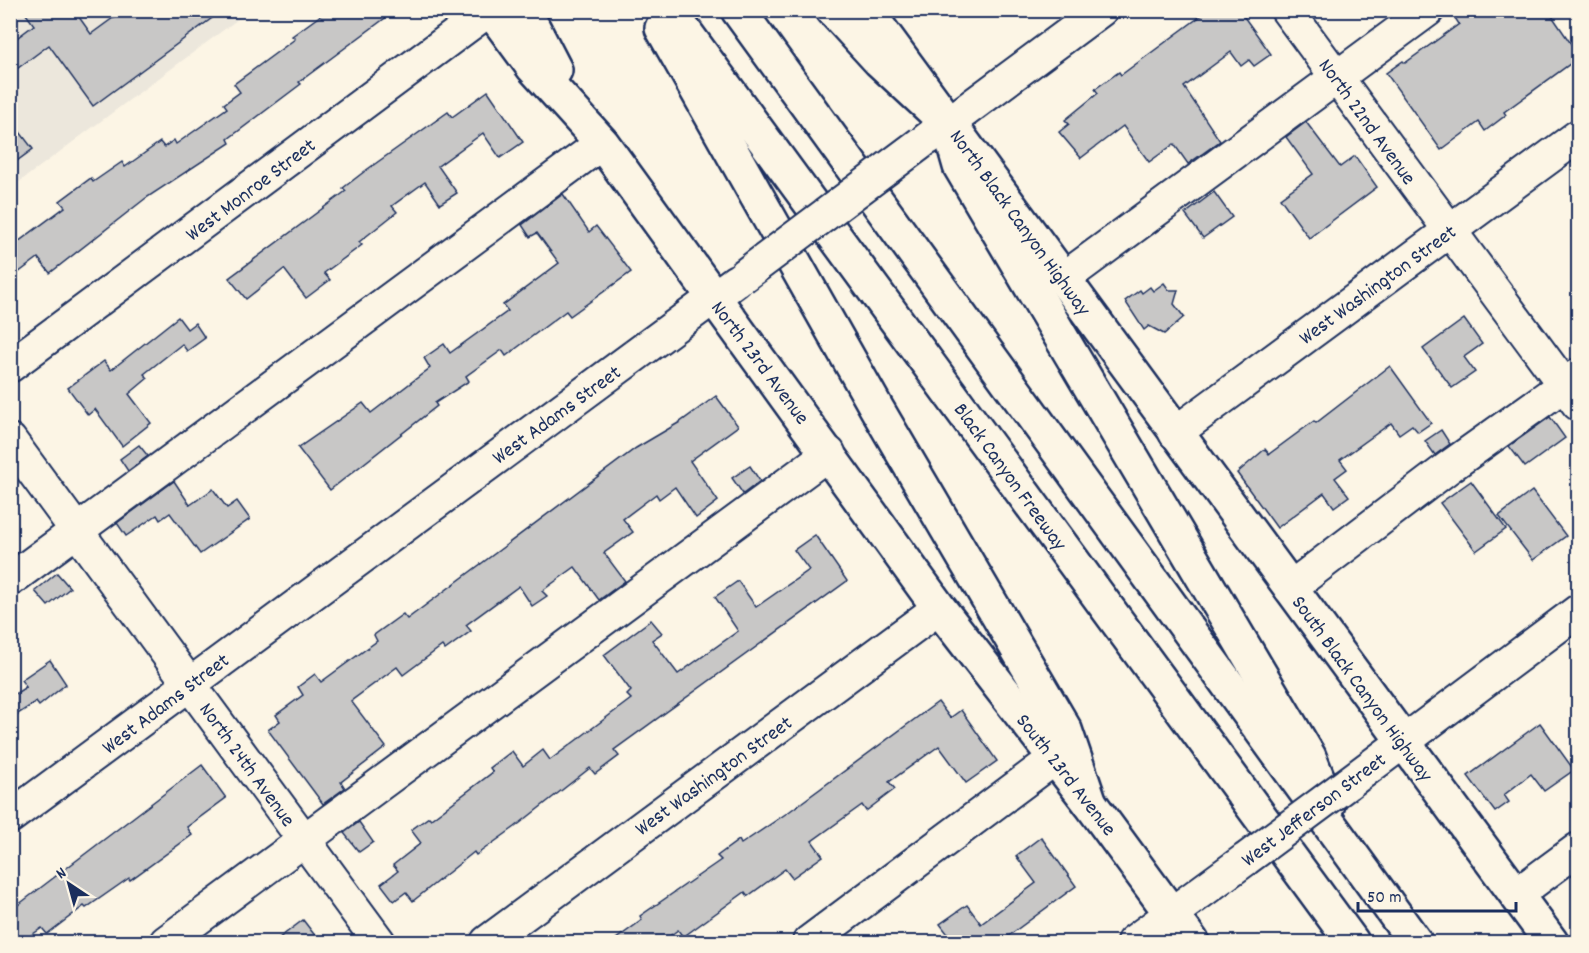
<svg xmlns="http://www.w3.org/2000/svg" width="1589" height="953" viewBox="0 0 1589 953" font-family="Dekko,sans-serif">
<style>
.built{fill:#ece7dc}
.building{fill:#c8c7c6;stroke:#1b2f5e;stroke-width:1.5}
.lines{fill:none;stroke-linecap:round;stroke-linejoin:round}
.minor-casing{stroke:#1b2f5e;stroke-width:36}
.major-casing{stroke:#1b2f5e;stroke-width:38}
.highway-casing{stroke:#1b2f5e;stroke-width:38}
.minor{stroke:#fcf5e5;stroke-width:32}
.major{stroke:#fcf5e5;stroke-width:33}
.highway{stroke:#fcf5e5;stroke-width:33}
.minor-bridge-casing{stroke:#1b2f5e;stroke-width:36;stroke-linecap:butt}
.minor-bridge{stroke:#fcf5e5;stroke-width:32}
.labels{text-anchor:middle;stroke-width:4.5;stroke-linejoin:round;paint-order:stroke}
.street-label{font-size:21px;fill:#1b2f5e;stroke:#fcf5e5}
</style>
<rect width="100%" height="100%" fill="#fcf5e5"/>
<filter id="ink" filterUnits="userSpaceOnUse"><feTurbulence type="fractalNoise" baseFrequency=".0167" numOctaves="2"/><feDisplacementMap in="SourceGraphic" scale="12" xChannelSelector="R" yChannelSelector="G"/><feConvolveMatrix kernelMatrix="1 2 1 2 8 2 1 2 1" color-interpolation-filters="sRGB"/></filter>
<g filter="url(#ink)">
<!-- built -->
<path class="built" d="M 11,11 L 249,11 L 11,188 Z"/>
<!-- building -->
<g class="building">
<path d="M 23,10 L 74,10 L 91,34 L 124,10 L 223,10 L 93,106 L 49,45 L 10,74 L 10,43 L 34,25 Z"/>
<path d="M 328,10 L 396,10 L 299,82 L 301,84 L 228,139 L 230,143 L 146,198 L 50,273 L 38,258 L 10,279 L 10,248 L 65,207 L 60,201 L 91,178 L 93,182 L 122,162 L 125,167 L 160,142 L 164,147 L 174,140 L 176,144 L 227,108 L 224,104 L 240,92 L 234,84 L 295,39 L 292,36 Z"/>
<path d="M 1209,10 L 1239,10 L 1271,54 L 1254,66 L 1249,60 L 1241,66 L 1231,52 L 1184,87 L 1220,141 L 1188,164 L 1174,144 L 1149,162 L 1123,126 L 1081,158 L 1059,132 L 1069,124 L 1065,120 L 1098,93 L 1095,89 L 1119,72 L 1121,75 Z"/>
<path d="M 1450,10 L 1548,10 L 1578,54 L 1578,58 L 1504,112 L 1506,115 L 1485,131 L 1479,122 L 1441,150 L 1386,73 L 1403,61 L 1405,63 L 1459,24 Z"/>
<path d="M 488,91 L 523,142 L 500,158 L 483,133 L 438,166 L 457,193 L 440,204 L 425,182 L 392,206 L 397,212 L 359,242 L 362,245 L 324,273 L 330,280 L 306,298 L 284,269 L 246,299 L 229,278 L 346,191 L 343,188 L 365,171 L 448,112 L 452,117 Z"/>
<path d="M 10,119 L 33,149 L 10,166 Z"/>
<path d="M 1306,122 L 1340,167 L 1355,156 L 1377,187 L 1309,238 L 1280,198 L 1313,174 L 1286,137 Z"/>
<path d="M 1214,192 L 1232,217 L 1203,238 L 1185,214 Z"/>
<path d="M 563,194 L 589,232 L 596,226 L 631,272 L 570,316 L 566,311 L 506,356 L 502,350 L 466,376 L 469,381 L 435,403 L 437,406 L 330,490 L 298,448 L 363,403 L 371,413 L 430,368 L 424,358 L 444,344 L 450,353 L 508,311 L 503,305 L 559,263 L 537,233 L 530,237 L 522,225 Z"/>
<path d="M 1164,283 L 1169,290 L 1178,290 L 1174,304 L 1184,317 L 1164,334 L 1149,326 L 1144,330 L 1125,301 L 1140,290 L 1142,293 L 1150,287 L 1153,291 Z"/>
<path d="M 178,317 L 187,329 L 195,323 L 205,338 L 187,351 L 182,344 L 144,374 L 148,378 L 129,394 L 151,423 L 122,446 L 95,409 L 88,415 L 68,388 L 104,361 L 111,370 Z"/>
<path d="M 1464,319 L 1482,344 L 1464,357 L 1475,372 L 1452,388 L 1423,349 Z"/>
<path d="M 1390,366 L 1431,423 L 1418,432 L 1412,425 L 1399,434 L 1391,423 L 1340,460 L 1347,469 L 1335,478 L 1349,496 L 1334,507 L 1324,493 L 1277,528 L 1237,473 L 1265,449 L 1269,454 L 1314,421 L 1316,423 Z"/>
<path d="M 716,396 L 738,426 L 690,461 L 718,501 L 696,518 L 675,487 L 659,499 L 656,494 L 623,519 L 633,532 L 604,553 L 625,581 L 599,600 L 575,567 L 542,591 L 547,596 L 532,606 L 519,586 L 466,625 L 471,631 L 445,650 L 442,646 L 403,675 L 397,667 L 351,701 L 386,747 L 341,782 L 345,788 L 323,804 L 268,730 L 280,721 L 276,715 L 303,695 L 298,687 L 315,674 L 321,682 L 377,641 L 374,635 L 403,614 L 407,619 L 636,448 L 680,422 Z"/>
<path d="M 1550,417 L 1565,438 L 1525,467 L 1509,446 Z"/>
<path d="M 1441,430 L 1450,444 L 1435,455 L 1425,441 Z"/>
<path d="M 139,445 L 148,456 L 128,471 L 120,459 Z"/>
<path d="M 750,466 L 760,481 L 743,494 L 732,478 Z"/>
<path d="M 174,481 L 190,505 L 213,489 L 227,508 L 237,501 L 250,519 L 200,554 L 170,513 L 160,520 L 157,515 L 126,536 L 117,523 Z"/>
<path d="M 1471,481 L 1506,529 L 1476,551 L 1440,503 Z"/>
<path d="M 1532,491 L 1566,536 L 1533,560 L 1499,516 Z"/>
<path d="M 815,535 L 847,581 L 614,750 L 619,756 L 595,774 L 590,768 L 515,827 L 476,855 L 474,852 L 413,901 L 406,892 L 394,901 L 381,884 L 398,871 L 393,865 L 421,843 L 411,830 L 429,817 L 431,819 L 493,772 L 490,768 L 512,751 L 523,766 L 543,750 L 550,760 L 631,699 L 627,695 L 631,691 L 604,655 L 651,620 L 662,633 L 652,640 L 678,674 L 738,631 L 715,597 L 738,581 L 756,607 L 809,570 L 794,550 Z"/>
<path d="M 57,573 L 70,588 L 48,606 L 35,591 Z"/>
<path d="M 50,660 L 66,684 L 39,706 L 36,702 L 10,719 L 10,697 L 26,687 L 21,680 Z"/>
<path d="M 938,702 L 950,718 L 961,710 L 997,761 L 966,783 L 939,746 L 889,782 L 895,789 L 866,811 L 862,805 L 812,841 L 823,856 L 792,878 L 785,869 L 748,896 L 745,892 L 683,937 L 678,930 L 661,942 L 612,942 L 642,920 L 640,916 L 721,860 L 717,856 L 739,840 L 741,844 L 790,811 Z"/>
<path d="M 1540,723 L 1574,770 L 1544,791 L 1531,774 L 1504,795 L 1509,802 L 1495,812 L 1468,776 Z"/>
<path d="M 202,765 L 226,798 L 187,827 L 192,835 L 130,880 L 129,878 L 86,908 L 84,906 L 47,934 L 42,928 L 21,942 L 10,942 L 10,911 Z"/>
<path d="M 359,822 L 373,842 L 359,852 L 344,833 Z"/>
<path d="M 1041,837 L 1076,886 L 1000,942 L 954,942 L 940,924 L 967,905 L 981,924 L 1036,883 L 1016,856 Z"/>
<path d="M 303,920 L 320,942 L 274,942 Z"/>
</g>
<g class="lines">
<defs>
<g id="minor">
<path d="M 1287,10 L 1578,404"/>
<path d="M 927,139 L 1101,10"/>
<path d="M 1063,279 L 1428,10"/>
<path d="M 10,366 L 489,10"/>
<path d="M 1175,433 L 1578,136"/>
<path d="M 10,440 L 379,942"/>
<path d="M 10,580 L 602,143"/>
<path d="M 1290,588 L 1449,467 L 1578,375"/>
<path d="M 1347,784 L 1578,611"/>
<path d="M 10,817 L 736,281"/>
<path d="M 1516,895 L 1578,849"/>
<path d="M 166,942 L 829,453"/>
<path d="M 487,942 L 939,608"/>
<path d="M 809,942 L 1054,759"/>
<path d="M 1133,942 L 1246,859"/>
</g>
<g id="major">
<path d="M 491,10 L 533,67 L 602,143 L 939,608 L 1090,803 L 1192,942"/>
<path d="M 524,10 L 555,70"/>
<path d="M 866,10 L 1551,942"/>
</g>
<g id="highway">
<path d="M 669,10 L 1352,942"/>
<path d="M 738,10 L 1415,942"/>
<path d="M 833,10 L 879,60 L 948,124 L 960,166 L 1309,757 L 1328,804"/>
<path d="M 662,28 L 877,409 L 1065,730 L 1090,803"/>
</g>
</defs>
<!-- minor casing -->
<use href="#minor" class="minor-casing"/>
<!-- major casing -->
<use href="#major" class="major-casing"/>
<!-- highway casing -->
<use href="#highway" class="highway-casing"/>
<!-- minor -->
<use href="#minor" class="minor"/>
<!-- major -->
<use href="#major" class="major"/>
<!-- highway -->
<use href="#highway" class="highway"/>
<defs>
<g id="minor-bridge">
<path d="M 742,277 L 921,143"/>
<path d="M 1246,859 L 1347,784"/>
</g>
</defs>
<!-- minor-bridge casing -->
<use href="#minor-bridge" class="minor-bridge-casing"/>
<!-- minor-bridge -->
<use href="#minor-bridge" class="minor-bridge"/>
</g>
</g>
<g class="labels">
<!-- street labels -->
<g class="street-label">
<text transform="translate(1368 121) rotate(54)" y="7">North 22nd Avenue</text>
<text transform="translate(250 189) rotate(-37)" y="7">West Monroe Street</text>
<text transform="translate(1021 222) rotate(54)" y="7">North Black Canyon Highway</text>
<text transform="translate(1377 284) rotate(-36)" y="7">West Washington Street</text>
<text transform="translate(761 362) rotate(53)" y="7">North 23rd Avenue</text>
<text transform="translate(556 414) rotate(-36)" y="7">West Adams Street</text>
<text transform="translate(1011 476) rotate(54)" y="7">Black Canyon Freeway</text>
<text transform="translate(1363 688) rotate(54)" y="7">South Black Canyon Highway</text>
<text transform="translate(165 703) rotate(-37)" y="7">West Adams Street</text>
<text transform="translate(248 764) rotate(54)" y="7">North 24th Avenue</text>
<text transform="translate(1067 774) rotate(52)" y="7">South 23rd Avenue</text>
<text transform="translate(713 775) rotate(-36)" y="7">West Washington Street</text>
<text transform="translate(1313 809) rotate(-37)" y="7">West Jefferson Street</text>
</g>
</g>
<!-- margin -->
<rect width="1589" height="953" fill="none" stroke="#fcf5e5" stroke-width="36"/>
<rect x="18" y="18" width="1553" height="917" fill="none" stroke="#1b2f5e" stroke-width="2" filter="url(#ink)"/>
<!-- north arrow -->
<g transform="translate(69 884) rotate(324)" stroke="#fcf5e5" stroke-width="4.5" paint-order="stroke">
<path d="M0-4.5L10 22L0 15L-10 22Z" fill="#1b2f5e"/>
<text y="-9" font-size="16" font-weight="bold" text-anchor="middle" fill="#1b2f5e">N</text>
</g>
<!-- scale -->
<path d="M1358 902v9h158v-9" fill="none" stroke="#1b2f5e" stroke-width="3"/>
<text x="1367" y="902" font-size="18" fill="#1b2f5e" stroke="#fcf5e5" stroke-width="4.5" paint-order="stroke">50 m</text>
</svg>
